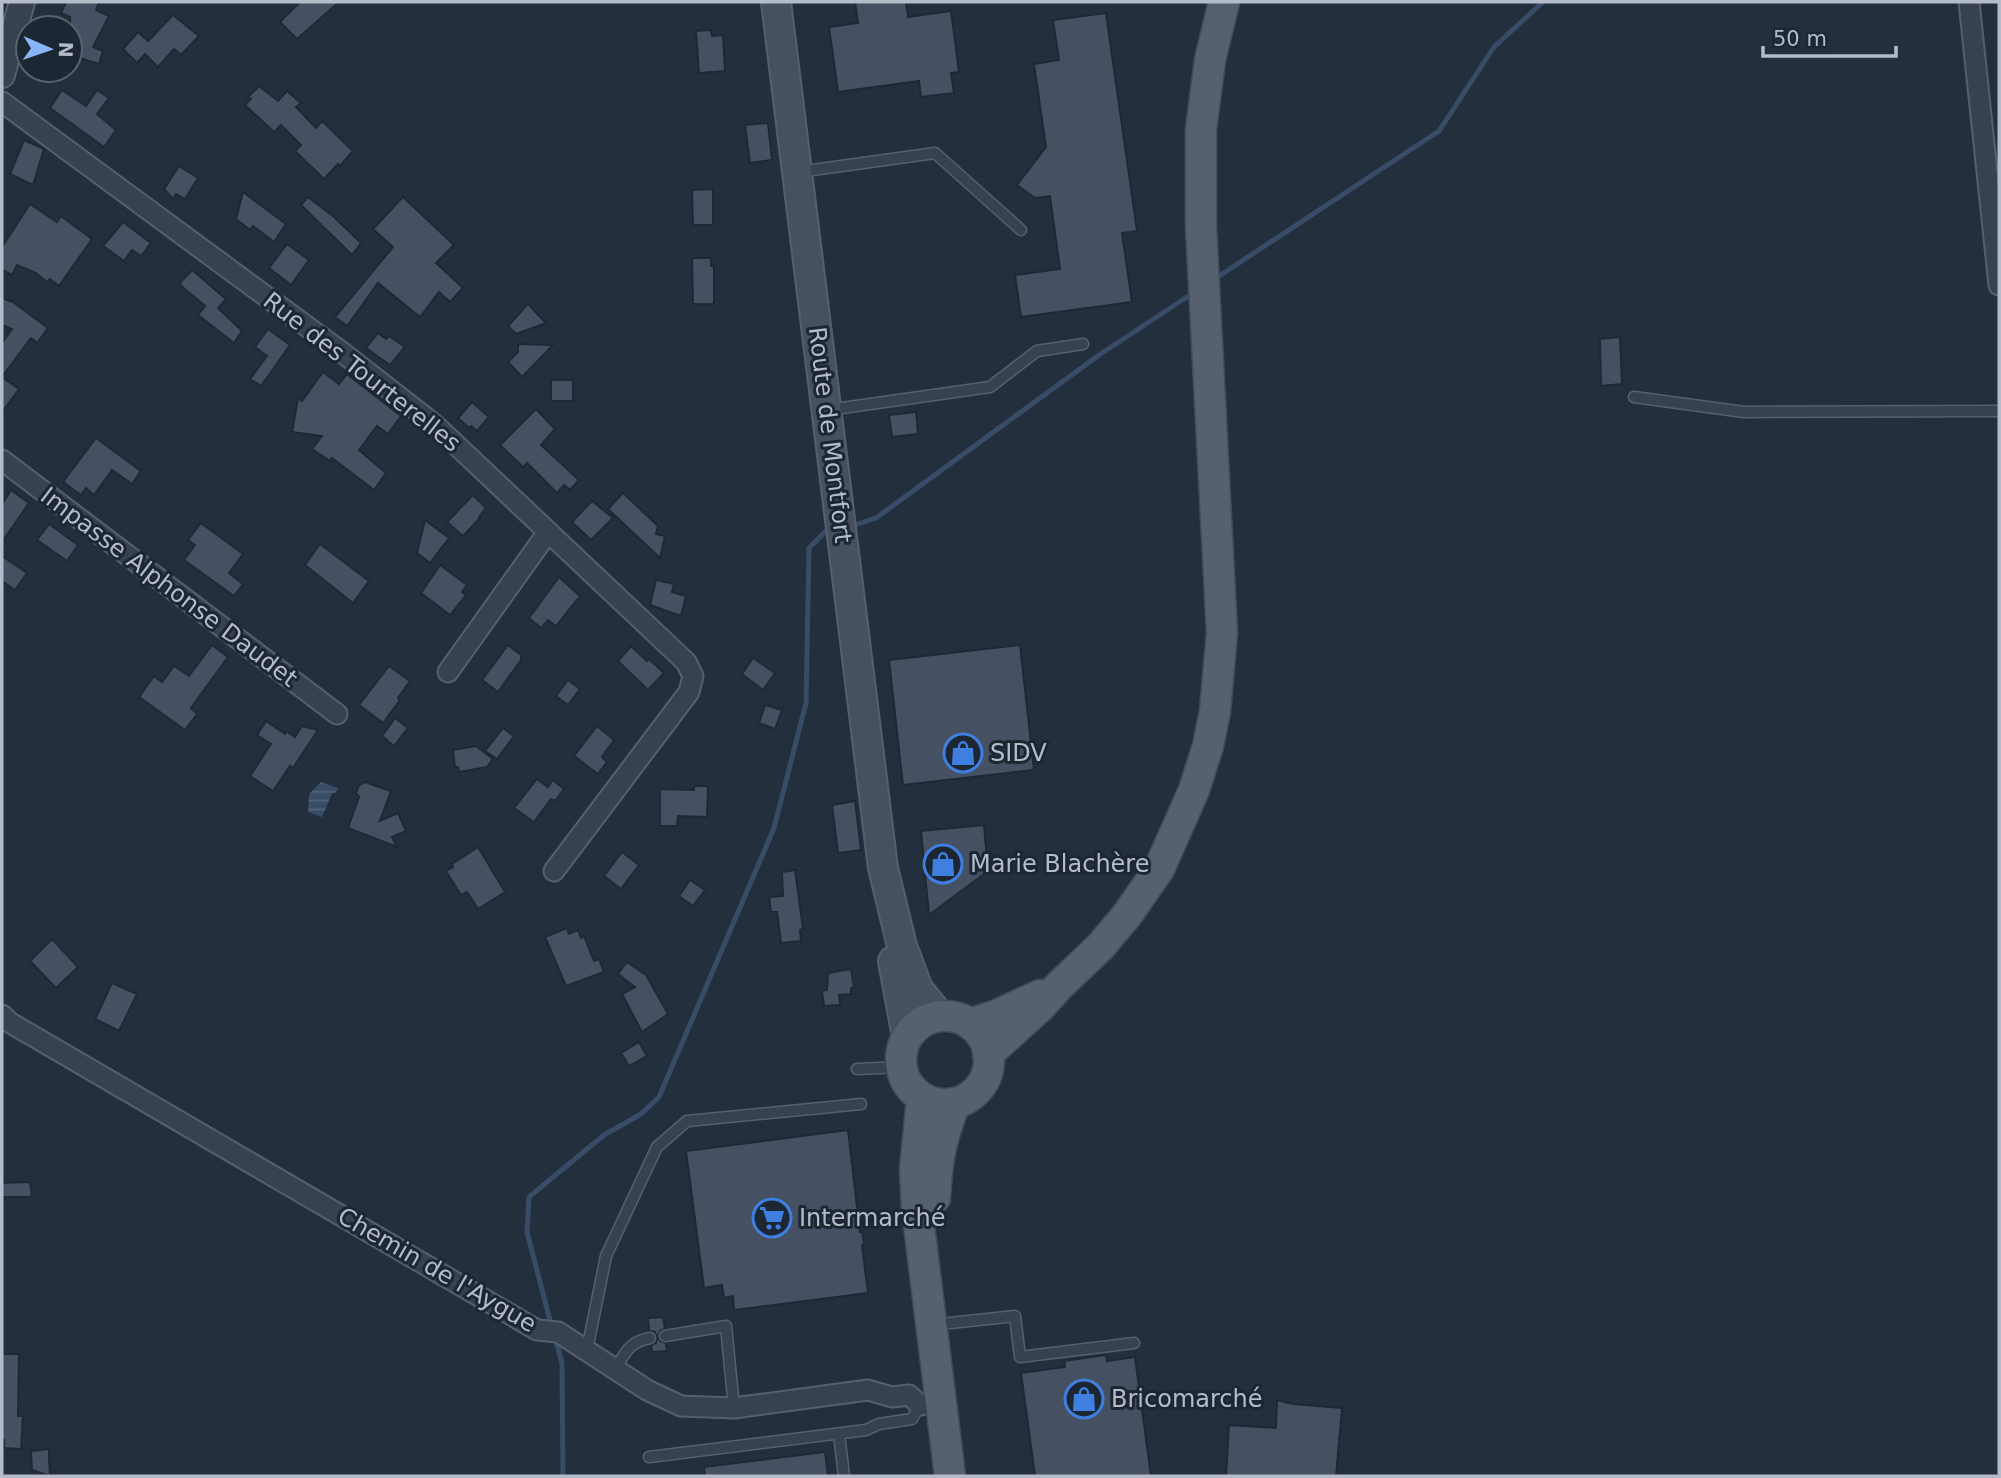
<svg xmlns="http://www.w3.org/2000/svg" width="2001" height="1478" viewBox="0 0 2001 1478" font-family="'DejaVu Sans',sans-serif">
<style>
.water{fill:url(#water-rules)}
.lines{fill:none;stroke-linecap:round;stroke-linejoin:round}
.stream{stroke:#394c67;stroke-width:5}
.building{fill:#455162;stroke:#1f2835;stroke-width:2}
.service-casing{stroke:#565f6c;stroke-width:13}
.minor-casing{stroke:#565f6c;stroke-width:23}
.tertiary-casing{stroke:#565f6c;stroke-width:28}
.secondary-casing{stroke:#565f6c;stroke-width:32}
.primary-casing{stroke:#414a57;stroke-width:33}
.service{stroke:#38414e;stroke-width:10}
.minor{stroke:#38414e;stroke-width:19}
.tertiary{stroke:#38414e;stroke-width:24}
.secondary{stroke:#465061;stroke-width:28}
.primary{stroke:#56606e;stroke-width:30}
.labels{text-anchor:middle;stroke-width:6;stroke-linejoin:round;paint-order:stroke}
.street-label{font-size:24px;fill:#b4bcc9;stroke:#1d2633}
.poi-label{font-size:24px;fill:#b4bcc9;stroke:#1d2633;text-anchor:start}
</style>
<defs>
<pattern id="water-rules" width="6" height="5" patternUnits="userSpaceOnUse" patternTransform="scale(1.75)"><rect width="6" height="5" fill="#394c67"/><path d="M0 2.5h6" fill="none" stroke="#53647b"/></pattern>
</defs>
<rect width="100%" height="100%" fill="#242f3e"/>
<!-- water -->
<path class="water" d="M 321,782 L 338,788 L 335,793 L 332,793 L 322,817 L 308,812 L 309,794 Z"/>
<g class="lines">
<!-- stream -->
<g class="stream">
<path d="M 1213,280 L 1439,131 L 1494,47 L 1543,2"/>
<path d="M 849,527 L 876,518 L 1099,355 L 1193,293"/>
<path d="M 552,1328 L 527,1232 L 529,1197 L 604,1135 L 641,1114 L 659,1097 L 774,828 L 806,703 L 809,548 L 827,530 L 832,529"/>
<path d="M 555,1337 L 562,1363 L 563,1476"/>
</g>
</g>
<!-- building -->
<g class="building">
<path d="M 66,2 L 99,2 L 96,10 L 109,16 L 93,47 L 103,51 L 99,64 L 70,55 L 70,17 L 61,13 Z"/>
<path d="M 300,2 L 339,2 L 297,39 L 280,22 Z"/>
<path d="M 855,2 L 906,2 L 908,17 L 951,11 L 959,72 L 951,73 L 954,93 L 921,97 L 919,81 L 838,92 L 829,27 L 858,23 Z"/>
<path d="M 1106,13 L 1137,231 L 1122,233 L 1132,302 L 1021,317 L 1015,275 L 1060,269 L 1050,196 L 1035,198 L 1017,185 L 1046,147 L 1034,64 L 1059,60 L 1053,20 Z"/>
<path d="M 173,15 L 199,36 L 181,55 L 174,49 L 158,67 L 145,54 L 137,63 L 123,49 L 138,32 L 148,41 Z"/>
<path d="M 711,30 L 712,36 L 723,35 L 725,71 L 699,73 L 696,31 Z"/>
<path d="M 259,86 L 278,101 L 287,91 L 301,103 L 296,107 L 316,128 L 322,121 L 353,151 L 340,166 L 338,164 L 324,179 L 295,151 L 301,145 L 281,125 L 274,132 L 245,105 L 251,99 L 248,97 Z"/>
<path d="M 62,90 L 86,106 L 97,90 L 109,98 L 97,114 L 116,130 L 104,147 L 50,108 Z"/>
<path d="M 768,123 L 772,160 L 750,163 L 745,125 Z"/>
<path d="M 24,140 L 44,149 L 33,185 L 10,174 Z"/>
<path d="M 179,166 L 198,178 L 185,199 L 176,194 L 173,199 L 164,189 Z"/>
<path d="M 713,189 L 713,225 L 693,225 L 692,190 Z"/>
<path d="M 243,192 L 286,224 L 274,242 L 253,226 L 250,230 L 236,219 Z"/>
<path d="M 308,197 L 334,217 L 361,243 L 352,255 L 301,205 Z"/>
<path d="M 403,197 L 454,245 L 436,263 L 463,288 L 450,302 L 439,292 L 420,317 L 378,283 L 347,326 L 335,317 L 393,247 L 373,229 Z"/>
<path d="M 30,204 L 57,222 L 61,216 L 92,239 L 59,286 L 50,279 L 47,282 L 36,273 L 17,265 L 12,275 L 2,270 L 2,247 Z"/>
<path d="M 123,222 L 151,243 L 141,256 L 132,250 L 124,261 L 103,246 Z"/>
<path d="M 287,244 L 309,260 L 291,285 L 269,268 Z"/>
<path d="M 692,258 L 711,258 L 711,266 L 714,266 L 714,304 L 693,304 Z"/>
<path d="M 192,270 L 226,299 L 218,308 L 242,331 L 234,343 L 198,315 L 205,306 L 179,284 Z"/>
<path d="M 2,298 L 13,302 L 48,328 L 37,343 L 31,338 L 2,377 L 19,389 L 2,412 L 2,343 L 12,329 L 2,325 Z"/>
<path d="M 528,304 L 546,323 L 516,334 L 508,326 Z"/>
<path d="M 268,329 L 290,345 L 261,386 L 250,379 L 267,356 L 255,347 Z"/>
<path d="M 378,333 L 386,339 L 389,336 L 405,347 L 390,365 L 366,348 Z"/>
<path d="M 1620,337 L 1622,384 L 1601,386 L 1600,339 Z"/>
<path d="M 518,344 L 553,345 L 522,377 L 508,362 L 518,352 Z"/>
<path d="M 323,372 L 339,384 L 347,374 L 401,416 L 388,434 L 377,426 L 359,450 L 386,473 L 374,490 L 332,458 L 330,461 L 312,449 L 322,436 L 292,432 L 298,398 L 302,401 Z"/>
<rect x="551" y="380" width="22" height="21"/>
<path d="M 472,402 L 489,417 L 477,431 L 471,426 L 469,428 L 458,418 Z"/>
<path d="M 536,409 L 555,429 L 541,445 L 579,480 L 570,490 L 564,485 L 557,493 L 527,463 L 523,467 L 500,445 Z"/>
<path d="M 916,412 L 918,434 L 892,437 L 889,415 Z"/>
<path d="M 96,438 L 141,471 L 132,484 L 112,470 L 94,495 L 86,488 L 81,495 L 63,482 Z"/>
<path d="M 11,490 L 29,503 L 2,542 L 2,504 Z"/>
<path d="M 623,493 L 658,526 L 656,534 L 665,536 L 660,558 L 608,509 Z"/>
<path d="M 473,495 L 486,508 L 479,517 L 480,518 L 463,536 L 447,522 Z"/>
<path d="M 592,501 L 613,518 L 591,540 L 572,522 Z"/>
<path d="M 425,520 L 449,538 L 430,563 L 417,553 Z"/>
<path d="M 201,523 L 243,554 L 229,573 L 243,584 L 234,596 L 184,560 L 195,545 L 188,540 Z"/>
<path d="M 49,524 L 78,545 L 67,561 L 37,540 Z"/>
<path d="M 320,544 L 369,581 L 353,603 L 305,565 Z"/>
<path d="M 2,556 L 27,573 L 15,590 L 2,581 Z"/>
<path d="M 440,565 L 467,585 L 462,592 L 466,595 L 450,615 L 421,593 Z"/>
<path d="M 559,577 L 580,596 L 556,626 L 548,620 L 541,628 L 529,618 Z"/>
<path d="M 656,580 L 674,584 L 672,592 L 686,596 L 681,616 L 650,605 Z"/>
<path d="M 212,645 L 228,657 L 191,708 L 197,714 L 185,730 L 139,697 L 154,676 L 162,682 L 174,666 L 189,676 Z"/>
<path d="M 508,645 L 521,655 L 521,660 L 498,692 L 482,680 Z"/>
<path d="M 1020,645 L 1034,770 L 903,785 L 889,660 Z"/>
<path d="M 631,646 L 647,661 L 649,659 L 664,673 L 648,690 L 618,661 Z"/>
<path d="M 753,658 L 775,673 L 763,690 L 742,674 Z"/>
<path d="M 389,666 L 410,681 L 398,698 L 400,700 L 383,723 L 359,705 Z"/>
<path d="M 568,680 L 580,689 L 568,705 L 556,696 Z"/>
<path d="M 765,705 L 782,710 L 775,729 L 759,723 Z"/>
<path d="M 395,718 L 408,728 L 394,746 L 382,736 Z"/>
<path d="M 266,721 L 285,734 L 286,731 L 295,737 L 302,726 L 318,730 L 293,768 L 290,766 L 273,791 L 250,776 L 271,744 L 257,735 Z"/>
<path d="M 597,726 L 614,740 L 602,757 L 607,762 L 598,774 L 574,756 Z"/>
<path d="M 503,728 L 514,736 L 497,759 L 485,751 Z"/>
<path d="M 476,746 L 493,759 L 487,767 L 459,772 L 458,767 L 455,767 L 453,750 Z"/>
<path d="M 537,779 L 548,787 L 553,780 L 564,789 L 555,801 L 551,799 L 534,822 L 514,808 Z"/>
<path d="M 365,782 L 391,791 L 380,821 L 398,813 L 406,831 L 392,837 L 397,847 L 348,828 L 359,797 L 356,793 L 359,785 Z"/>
<path d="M 694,786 L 708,786 L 707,817 L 678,816 L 677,826 L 660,826 L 660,789 L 694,790 Z"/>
<path d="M 855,801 L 861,850 L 838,853 L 832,805 Z"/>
<path d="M 984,825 L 988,871 L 929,915 L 921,831 Z"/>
<path d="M 478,847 L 505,892 L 478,909 L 467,892 L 461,895 L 446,871 L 453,867 L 452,864 Z"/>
<path d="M 622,852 L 639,865 L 621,889 L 604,876 Z"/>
<path d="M 795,870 L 803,929 L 800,930 L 801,941 L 781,943 L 777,912 L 771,912 L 769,897 L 783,896 L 782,872 Z"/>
<path d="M 690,880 L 705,890 L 693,906 L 679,896 Z"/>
<path d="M 567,928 L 569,934 L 578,930 L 581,938 L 584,936 L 594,961 L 599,959 L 604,972 L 566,986 L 545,937 Z"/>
<path d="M 52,939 L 78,967 L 56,988 L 30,961 Z"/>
<path d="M 627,962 L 646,975 L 668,1014 L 642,1032 L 622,994 L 635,987 L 618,974 Z"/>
<path d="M 851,969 L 854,988 L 851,988 L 851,994 L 839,995 L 840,1005 L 824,1006 L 822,991 L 827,990 L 828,973 Z"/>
<path d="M 112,983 L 137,994 L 119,1031 L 95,1019 Z"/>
<path d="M 639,1042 L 647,1056 L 629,1066 L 621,1053 Z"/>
<path d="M 848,1130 L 860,1232 L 862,1232 L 864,1244 L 862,1245 L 868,1293 L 734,1310 L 733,1296 L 724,1298 L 722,1285 L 704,1288 L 686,1151 Z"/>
<path d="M 30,1182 L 32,1197 L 2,1197 L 2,1183 Z"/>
<path d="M 663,1317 L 665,1329 L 660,1331 L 658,1337 L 660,1341 L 666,1343 L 667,1351 L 652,1352 L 651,1345 L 656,1343 L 657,1337 L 655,1332 L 649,1331 L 648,1318 Z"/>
<path d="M 2,1354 L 19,1354 L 18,1416 L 23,1416 L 21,1449 L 4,1448 L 4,1440 L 2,1440 Z"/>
<path d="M 1106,1355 L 1107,1361 L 1135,1357 L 1151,1476 L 1035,1476 L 1021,1373 L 1065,1367 L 1064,1361 Z"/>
<path d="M 1277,1400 L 1293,1404 L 1342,1408 L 1336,1476 L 1226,1476 L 1229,1425 L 1276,1428 Z"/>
<path d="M 49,1449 L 49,1458 L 50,1476 L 32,1470 L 31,1451 Z"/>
<path d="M 825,1452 L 828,1476 L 705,1476 L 704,1467 Z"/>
</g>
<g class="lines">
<defs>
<g id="service">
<path d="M 798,172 L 935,153 L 1021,230"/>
<path d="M 1634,397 L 1744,412 L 1999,411"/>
<path d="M 828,410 L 990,387 L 1037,351 L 1083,344"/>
<path d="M 857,1069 L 901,1067"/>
<path d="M 950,1323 L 1015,1316 L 1020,1357 L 1134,1343"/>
<path d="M 665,1336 L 726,1326 L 734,1408"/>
<path d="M 587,1350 L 606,1256 L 657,1147 L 687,1121 L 861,1104"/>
<path d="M 615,1369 C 626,1352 629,1342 650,1338"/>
<path d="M 839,1434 L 844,1476"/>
<path d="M 649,1457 L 866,1430 L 879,1424 L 912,1419 L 920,1405"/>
</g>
<g id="minor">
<path d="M 1969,2 L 1999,285"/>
<path d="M 2,102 L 343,353 L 434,424 L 686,662 L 693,676 L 689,692 L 554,871"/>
<path d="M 2,460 L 337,714"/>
<path d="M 448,672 L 548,532"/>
<path d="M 2,1015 L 9,1022 L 537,1330 L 558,1332 L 647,1390 L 681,1406 L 734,1408 L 868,1390 L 892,1397 L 909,1395 L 920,1405 L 941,1402"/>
</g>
<path id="tertiary" d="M 2,75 L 22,2"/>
<g id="secondary">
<path d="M 776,2 L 883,868 L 902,946 L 918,989 L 940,1016"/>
<path d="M 893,961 L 907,1037"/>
</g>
<g id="primary">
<circle cx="945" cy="1060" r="44"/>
<path d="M 970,1024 L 997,1015 L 1040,995"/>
<path d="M 988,1054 L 1041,1006 L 1059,986 L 1100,947 L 1127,915 L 1159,869 L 1194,790 L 1208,746 L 1215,711 L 1222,633 L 1201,227 L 1201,129 L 1210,60 L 1224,2"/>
<path d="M 922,1098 L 915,1170 L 917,1209 L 950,1476"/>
<path d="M 935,1198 C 937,1158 941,1140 955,1103"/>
</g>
</defs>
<!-- service casing -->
<use href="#service" class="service-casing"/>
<!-- minor casing -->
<use href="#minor" class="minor-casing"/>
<!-- tertiary casing -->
<use href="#tertiary" class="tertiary-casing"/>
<!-- secondary casing -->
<use href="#secondary" class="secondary-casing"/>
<!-- primary casing -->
<use href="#primary" class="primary-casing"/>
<!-- service -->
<use href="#service" class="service"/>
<!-- minor -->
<use href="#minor" class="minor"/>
<!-- tertiary -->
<use href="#tertiary" class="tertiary"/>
<!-- secondary -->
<use href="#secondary" class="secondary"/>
<!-- primary -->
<use href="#primary" class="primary"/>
</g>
<!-- icons -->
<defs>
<symbol id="shop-ring" viewBox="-11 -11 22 22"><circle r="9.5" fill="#1d2633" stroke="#3f7fe0" stroke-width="1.5"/><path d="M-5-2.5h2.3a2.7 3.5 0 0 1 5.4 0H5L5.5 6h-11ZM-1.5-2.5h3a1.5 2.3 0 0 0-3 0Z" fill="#3f7fe0"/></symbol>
<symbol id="supermarket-ring" viewBox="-11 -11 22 22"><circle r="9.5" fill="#1d2633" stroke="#3f7fe0" stroke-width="1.5"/><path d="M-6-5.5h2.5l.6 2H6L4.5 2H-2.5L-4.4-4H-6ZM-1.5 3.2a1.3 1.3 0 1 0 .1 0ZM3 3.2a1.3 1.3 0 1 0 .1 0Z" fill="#3f7fe0"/></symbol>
</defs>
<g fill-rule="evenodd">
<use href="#shop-ring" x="941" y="731" width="44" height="44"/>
<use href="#shop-ring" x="921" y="842" width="44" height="44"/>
<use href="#supermarket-ring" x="750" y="1196" width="44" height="44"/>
<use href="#shop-ring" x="1062" y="1377" width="44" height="44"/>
</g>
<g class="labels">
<!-- street labels -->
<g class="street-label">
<text transform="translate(362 372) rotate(38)" y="8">Rue des Tourterelles</text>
<text transform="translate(830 435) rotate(83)" y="8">Route de Montfort</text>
<text transform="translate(169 587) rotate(37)" y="8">Impasse Alphonse Daudet</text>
<text transform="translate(437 1270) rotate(30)" y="8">Chemin de l'Aygue</text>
</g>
<!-- poi labels -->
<g class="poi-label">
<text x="990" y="761">SIDV</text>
<text x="970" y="872">Marie Blachère</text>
<text x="799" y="1226">Intermarché</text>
<text x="1111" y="1407">Bricomarché</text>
</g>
</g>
<!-- border -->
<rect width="2001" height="1478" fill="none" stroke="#b4bcc9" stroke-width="7"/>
<!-- north arrow -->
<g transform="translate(49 49) rotate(92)"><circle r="33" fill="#1d2633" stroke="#59626f" stroke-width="2"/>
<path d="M0-5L12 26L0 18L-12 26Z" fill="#8ab4f8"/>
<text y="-10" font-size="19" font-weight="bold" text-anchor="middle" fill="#b4bcc9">N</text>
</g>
<!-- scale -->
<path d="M1763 46v10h133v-10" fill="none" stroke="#b4bcc9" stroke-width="3.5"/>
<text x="1773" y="46" font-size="21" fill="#b4bcc9" stroke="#1d2633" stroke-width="5" paint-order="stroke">50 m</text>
</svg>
